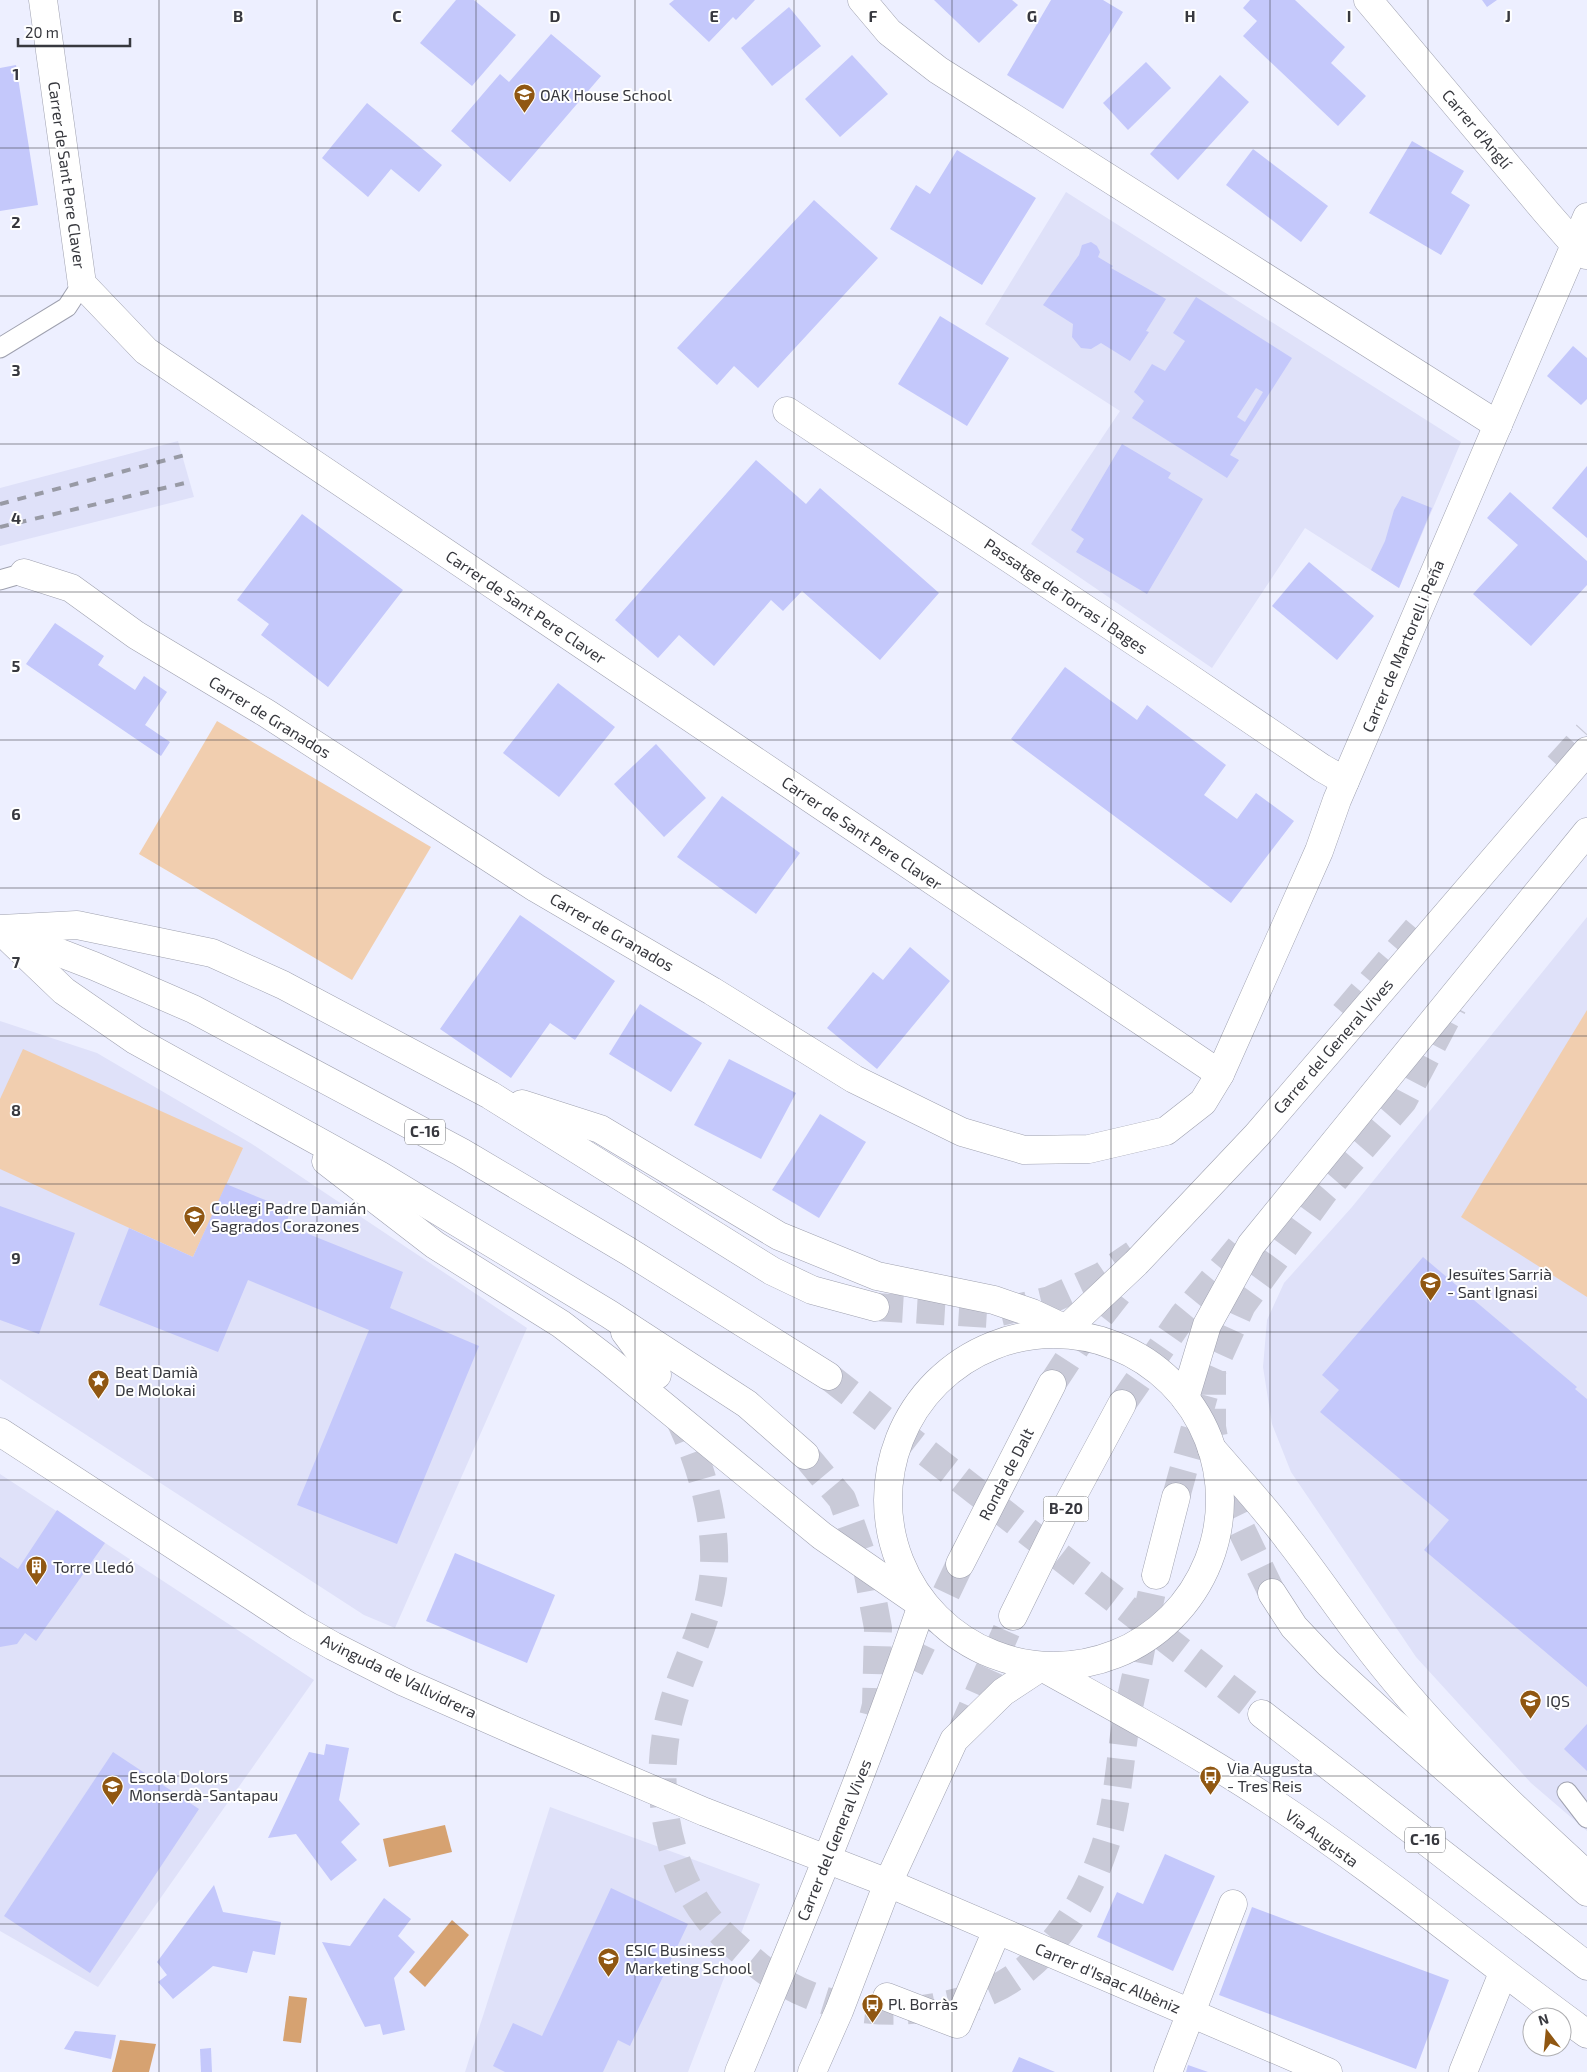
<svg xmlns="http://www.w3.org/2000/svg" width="1587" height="2072" viewBox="0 0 1587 2072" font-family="'Exo 2',sans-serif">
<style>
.built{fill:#dfe1f9}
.green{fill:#f1ceaf}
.water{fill:#d6a271}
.building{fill:#c4c8fb;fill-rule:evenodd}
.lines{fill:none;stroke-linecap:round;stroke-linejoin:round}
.highway-tunnel{stroke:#c9cad8;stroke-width:28;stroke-dasharray:28 14;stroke-linecap:butt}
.lane-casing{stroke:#9fa1af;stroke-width:21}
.street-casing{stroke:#9fa1af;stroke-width:29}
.secondary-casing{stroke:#9fa1af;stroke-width:29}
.highway-casing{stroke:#9fa1af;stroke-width:29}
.lane{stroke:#fff;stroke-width:19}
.street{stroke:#fff;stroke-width:28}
.secondary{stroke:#fff;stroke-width:28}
.highway{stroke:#fff;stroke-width:28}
.rail{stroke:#989aa5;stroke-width:4;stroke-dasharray:9 9;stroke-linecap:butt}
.grid{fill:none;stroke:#37383e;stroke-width:1;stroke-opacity:0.55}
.labels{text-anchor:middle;stroke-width:4;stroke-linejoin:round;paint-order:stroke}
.shield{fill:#fff;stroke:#737478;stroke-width:1}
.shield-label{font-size:15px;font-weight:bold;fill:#37383e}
.poi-label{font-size:16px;fill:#37383e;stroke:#fff;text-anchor:start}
.street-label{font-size:16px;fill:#37383e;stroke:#fff}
.grid-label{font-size:16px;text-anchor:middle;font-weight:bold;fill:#37383e;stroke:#fff;stroke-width:4;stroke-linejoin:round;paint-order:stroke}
</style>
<rect width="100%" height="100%" fill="#edefff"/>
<!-- built -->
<g class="built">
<path d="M 1066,192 L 1461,442 L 1399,588 L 1305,528 L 1212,668 L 1031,544 L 1120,411 L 985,324 Z"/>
<path d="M 178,441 L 194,497 L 0,546 L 0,488 Z"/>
<path d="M 1587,917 L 1587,1831 L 1531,1783 L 1416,1657 L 1291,1472 L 1272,1424 L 1263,1367 L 1267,1320 L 1284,1283 L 1352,1207 Z"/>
<path d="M 0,1021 L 97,1053 L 252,1144 L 527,1328 L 395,1628 L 364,1615 L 0,1379 Z"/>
<path d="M 0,1474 L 314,1680 L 98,1987 L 0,1931 Z"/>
<path d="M 550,1807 L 760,1884 L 688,2072 L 465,2072 Z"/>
</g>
<!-- green -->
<g class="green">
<path d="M 217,721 L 431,847 L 352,980 L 139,854 Z"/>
<path d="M 1587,1010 L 1587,1297 L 1461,1217 Z"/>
<path d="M 23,1049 L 243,1148 L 193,1257 L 0,1169 L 0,1099 Z"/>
</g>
<!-- water -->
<g class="water">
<path d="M 445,1825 L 452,1852 L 389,1867 L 383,1839 Z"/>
<path d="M 452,1920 L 469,1935 L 425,1987 L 409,1972 Z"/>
<path d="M 289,1996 L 307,1998 L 301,2043 L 283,2041 Z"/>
<path d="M 120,2040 L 156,2044 L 149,2072 L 112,2072 Z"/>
</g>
<!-- building -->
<g class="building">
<path d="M 456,0 L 474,0 L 516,35 L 472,86 L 420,43 Z"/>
<path d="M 674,0 L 755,0 L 736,20 L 733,17 L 709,42 L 669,4 Z"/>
<path d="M 934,0 L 1012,0 L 1018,5 L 979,43 Z"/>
<path d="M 1051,0 L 1103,0 L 1123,12 L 1063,109 L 1007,75 Z"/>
<path d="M 1250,0 L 1295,0 L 1345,47 L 1331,63 L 1366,96 L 1338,126 L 1243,36 L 1257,21 L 1243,8 Z"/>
<path d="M 1482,0 L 1497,0 L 1487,7 Z"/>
<path d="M 789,7 L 821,46 L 772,86 L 741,48 Z"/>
<path d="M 551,34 L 601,76 L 510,182 L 451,131 L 500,74 L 509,82 Z"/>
<path d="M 852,55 L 888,94 L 840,137 L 805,99 Z"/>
<path d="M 1146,62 L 1171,88 L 1128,130 L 1103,103 Z"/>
<path d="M 16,65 L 38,205 L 0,211 L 0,68 Z"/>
<path d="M 1220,75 L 1249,102 L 1178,180 L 1150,154 Z"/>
<path d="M 367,103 L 442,165 L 419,192 L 391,169 L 368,197 L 322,158 Z"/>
<path d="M 1412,141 L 1464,171 L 1451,193 L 1470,205 L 1441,255 L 1369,213 Z"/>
<path d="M 1253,149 L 1328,206 L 1301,242 L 1226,185 Z"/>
<path d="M 957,150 L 1036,198 L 982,285 L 890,229 L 916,185 L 930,194 Z"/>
<path d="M 814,200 L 878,258 L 758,388 L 734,366 L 717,385 L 677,348 Z"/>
<path d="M 1091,242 L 1097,246 L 1100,252 L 1098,257 L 1113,266 L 1111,268 L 1166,299 L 1146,331 L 1149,332 L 1130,361 L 1101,343 L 1091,349 L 1081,348 L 1072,337 L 1073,324 L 1043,305 L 1079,255 L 1082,245 Z"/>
<path d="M 1196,297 L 1292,358 L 1230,455 L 1239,460 L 1227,478 L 1132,418 L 1144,401 L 1134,392 L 1152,364 L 1165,371 L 1185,341 L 1173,333 ZM 1256,388 L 1263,392 L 1245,422 L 1237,417 Z"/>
<path d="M 940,316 L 1009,358 L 967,426 L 898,384 Z"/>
<path d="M 1573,346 L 1587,358 L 1587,399 L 1581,405 L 1547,376 Z"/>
<path d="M 1122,444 L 1171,473 L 1168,478 L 1203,499 L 1147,594 L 1076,552 L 1084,539 L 1071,530 Z"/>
<path d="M 756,460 L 806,504 L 820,488 L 939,593 L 880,660 L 802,591 L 783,611 L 771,600 L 714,666 L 679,635 L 658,658 L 615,620 Z"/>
<path d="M 1587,466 L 1587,538 L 1552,508 Z"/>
<path d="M 1510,492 L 1587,561 L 1587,585 L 1531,646 L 1473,594 L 1518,545 L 1487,518 Z"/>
<path d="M 1402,496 L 1432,508 L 1399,588 L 1371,570 L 1385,541 L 1394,510 Z"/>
<path d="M 302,514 L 403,590 L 328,687 L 261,635 L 269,624 L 237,600 Z"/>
<path d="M 1309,562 L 1374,616 L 1337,660 L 1272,606 Z"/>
<path d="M 55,623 L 104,656 L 98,665 L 135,690 L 144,676 L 167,692 L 145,725 L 170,742 L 161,756 L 26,664 Z"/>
<path d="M 1065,667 L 1137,720 L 1147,705 L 1226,765 L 1204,795 L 1237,819 L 1256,793 L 1294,821 L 1231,903 L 1011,739 Z"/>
<path d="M 558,683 L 615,727 L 559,797 L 503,753 Z"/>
<path d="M 656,744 L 706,798 L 664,837 L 614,784 Z"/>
<path d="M 722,796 L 800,853 L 756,914 L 677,857 Z"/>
<path d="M 520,915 L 615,981 L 575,1040 L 550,1023 L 511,1078 L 440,1029 Z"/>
<path d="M 910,947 L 950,981 L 877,1069 L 827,1028 L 873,972 L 883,980 Z"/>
<path d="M 640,1004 L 702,1043 L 671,1092 L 609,1054 Z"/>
<path d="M 729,1059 L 796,1093 L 761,1159 L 694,1125 Z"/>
<path d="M 820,1114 L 866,1142 L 819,1218 L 772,1190 Z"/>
<path d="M 226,1184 L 290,1210 L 286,1225 L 403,1272 L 390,1308 L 479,1346 L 397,1544 L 297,1505 L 369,1330 L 248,1280 L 218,1352 L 99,1305 L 129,1228 L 193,1257 Z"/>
<path d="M 0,1206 L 75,1233 L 39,1334 L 0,1320 Z"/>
<path d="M 1423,1257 L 1577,1387 L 1575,1389 L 1587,1399 L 1587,1687 L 1424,1550 L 1449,1520 L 1320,1412 L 1339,1390 L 1322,1375 Z"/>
<path d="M 57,1510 L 105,1543 L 36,1641 L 25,1633 L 17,1644 L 0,1647 L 0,1557 L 18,1569 Z"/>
<path d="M 455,1553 L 555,1595 L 527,1663 L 426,1621 Z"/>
<path d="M 1587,1724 L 1587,1771 L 1564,1749 Z"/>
<path d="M 326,1744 L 349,1748 L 339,1800 L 360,1824 L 341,1842 L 357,1860 L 331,1881 L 296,1834 L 268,1838 L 309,1752 L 324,1755 Z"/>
<path d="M 113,1752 L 199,1809 L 90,1973 L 4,1916 Z"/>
<path d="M 1165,1854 L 1215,1876 L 1173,1971 L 1097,1937 L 1117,1892 L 1143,1904 Z"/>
<path d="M 214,1885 L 223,1912 L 281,1922 L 275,1955 L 253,1951 L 247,1973 L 213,1966 L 173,1999 L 158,1982 L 167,1975 L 157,1962 Z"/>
<path d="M 611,1888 L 688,1924 L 630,2046 L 618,2040 L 603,2072 L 505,2072 L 493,2066 L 513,2023 L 542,2036 Z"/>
<path d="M 384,1898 L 411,1919 L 398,1936 L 415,1952 L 394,1978 L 405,2030 L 383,2035 L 380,2024 L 365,2027 L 322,1942 L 350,1946 Z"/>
<path d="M 1252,1907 L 1449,1980 L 1416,2069 L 1219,1995 Z"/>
<path d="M 75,2031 L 116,2035 L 111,2059 L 64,2049 Z"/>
<path d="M 211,2048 L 212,2072 L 201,2072 L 200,2049 Z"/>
<path d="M 1019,2057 L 1055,2072 L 1012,2072 Z"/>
<path d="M 1188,2065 L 1208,2072 L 1186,2072 Z"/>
</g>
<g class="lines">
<!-- highway-tunnel -->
<g class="highway-tunnel">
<path d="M 1558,766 L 1587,734"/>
<path d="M 1344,1014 L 1425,919"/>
<path d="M 875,1307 L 992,1314 L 1050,1300 L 1102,1276 L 1134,1254"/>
<path d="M 828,1376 L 1262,1714"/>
<path d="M 1052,1384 L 1076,1347 L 1119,1292"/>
<path d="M 1122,1404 L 1183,1316 L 1248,1237"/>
<path d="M 677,1414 C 701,1463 719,1524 713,1579 C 708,1624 685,1661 673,1704 C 652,1773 662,1859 707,1917 C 722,1936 741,1951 759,1966 C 809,2006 878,2019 940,2006 C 956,2003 974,1998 990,1991 C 1048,1965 1086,1904 1105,1846 C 1117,1809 1119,1768 1125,1729 C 1128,1708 1134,1686 1138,1665 C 1144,1635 1148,1605 1156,1575"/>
<path d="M 805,1455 L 842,1499 L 867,1569 L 878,1628 L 876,1705 L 870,1729"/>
<path d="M 1176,1497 L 1204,1395"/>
<path d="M 1272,1593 L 1232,1510 L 1220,1470 L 1212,1427 L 1212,1371 L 1242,1305 L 1324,1192 L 1403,1101 L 1453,1006"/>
<path d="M 910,1669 L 960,1564"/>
<path d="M 961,1733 L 1013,1616"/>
</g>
<defs>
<g id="lane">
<path d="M 0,348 L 67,307 L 82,284"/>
<path d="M 0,580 L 24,573"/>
<path d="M 1567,1792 L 1587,1818"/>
</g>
<g id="street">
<path d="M 43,0 L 82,284 L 146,351 L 1220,1074"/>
<path d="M 862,0 L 889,32 L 938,70 L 1498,425"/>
<path d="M 1368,0 L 1547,213 L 1575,245 L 1586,255"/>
<path d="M 787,411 L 1179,671 L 1322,768 L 1345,781"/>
<path d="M 24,573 L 71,588 L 136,635 L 266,713 L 536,888 L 712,991 L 854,1079 L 962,1132 L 1024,1150 L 1089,1149 L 1166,1131 L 1203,1102 L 1220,1074 L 1319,851 L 1337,800 L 1587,217"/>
<path d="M 888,1883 L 1328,2072"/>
<path d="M 887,1997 L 957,2024 L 992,1942"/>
<path d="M 1168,2072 L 1233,1904"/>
<path d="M 1463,2072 L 1503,1973"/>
</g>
<g id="secondary">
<path d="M 1066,1329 L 1136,1263 L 1257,1135 L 1587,751"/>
<circle cx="1054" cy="1500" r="166"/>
<path d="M 1185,1398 L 1207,1325 L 1251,1245 L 1587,832"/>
<path d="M 0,1432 L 298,1626 L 333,1646 L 404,1682 L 513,1730 L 705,1812 L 888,1883"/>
<path d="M 1212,1449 C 1238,1479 1265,1508 1288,1539 C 1317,1576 1343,1615 1372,1652 C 1435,1733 1509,1804 1585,1873"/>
<path d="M 1042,1667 C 1119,1710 1197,1752 1271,1801 C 1380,1873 1481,1957 1587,2034"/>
<path d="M 739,2072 C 804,1917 868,1763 922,1605"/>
<path d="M 812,2072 L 839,2011 L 888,1883 L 954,1740 L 1003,1692 L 1041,1667"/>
</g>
<g id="highway">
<path d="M 0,929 L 77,925 L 212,953 L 283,985 L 490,1095 L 772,1271 L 812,1290 L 875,1307"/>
<path d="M 0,930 L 64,991 L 135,1040 L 379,1175 L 609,1314 L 747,1404 L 805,1455"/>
<path d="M 11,934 L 94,966 L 193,1009 L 461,1152 L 628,1251 L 828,1376"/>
<path d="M 522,1104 L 600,1129 L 779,1236 L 877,1276 L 994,1300 L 1032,1313 L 1066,1329"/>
<path d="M 326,1161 L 435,1245 L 561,1324 L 608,1360 L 822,1536 L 922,1605"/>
<path d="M 625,1332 L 657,1375"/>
<path d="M 960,1564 L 1052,1384"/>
<path d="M 1156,1575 L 1176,1497"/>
<path d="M 1272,1593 L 1294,1627 L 1328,1663 L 1389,1719 L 1587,1892"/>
<path d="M 1013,1616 L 1065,1510 L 1122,1404"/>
<path d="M 1262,1714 L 1587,1966"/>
</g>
</defs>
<!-- lane casing -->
<use href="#lane" class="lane-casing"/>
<!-- street casing -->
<use href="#street" class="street-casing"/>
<!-- secondary casing -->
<use href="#secondary" class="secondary-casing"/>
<!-- highway casing -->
<use href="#highway" class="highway-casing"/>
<!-- lane -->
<use href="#lane" class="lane"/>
<!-- street -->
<use href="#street" class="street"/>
<!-- secondary -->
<use href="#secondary" class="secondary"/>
<!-- highway -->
<use href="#highway" class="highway"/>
<!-- rail -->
<g class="rail">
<path d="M 0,504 L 185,455"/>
<path d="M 0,527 L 185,483"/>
</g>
</g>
<!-- grid -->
<path class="grid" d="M 159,0 L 159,2072M 317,0 L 317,2072M 476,0 L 476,2072M 635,0 L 635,2072M 794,0 L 794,2072M 952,0 L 952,2072M 1111,0 L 1111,2072M 1270,0 L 1270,2072M 1428,0 L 1428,2072M 0,148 L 1587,148M 0,296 L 1587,296M 0,444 L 1587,444M 0,592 L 1587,592M 0,740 L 1587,740M 0,888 L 1587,888M 0,1036 L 1587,1036M 0,1184 L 1587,1184M 0,1332 L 1587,1332M 0,1480 L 1587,1480M 0,1628 L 1587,1628M 0,1776 L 1587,1776M 0,1924 L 1587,1924"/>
<!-- icons -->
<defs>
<symbol id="school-pin" viewBox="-11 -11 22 30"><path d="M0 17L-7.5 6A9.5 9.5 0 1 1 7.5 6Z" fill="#905712" stroke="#fff"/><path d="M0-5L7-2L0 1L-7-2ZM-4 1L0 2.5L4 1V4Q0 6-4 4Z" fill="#fff"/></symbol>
<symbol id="sight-pin" viewBox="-11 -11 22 30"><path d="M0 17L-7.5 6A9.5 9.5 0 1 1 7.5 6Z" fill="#905712" stroke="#fff"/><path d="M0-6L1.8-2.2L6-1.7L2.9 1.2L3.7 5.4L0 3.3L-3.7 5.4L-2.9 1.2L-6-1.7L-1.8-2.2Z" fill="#fff"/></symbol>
<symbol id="building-pin" viewBox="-11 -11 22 30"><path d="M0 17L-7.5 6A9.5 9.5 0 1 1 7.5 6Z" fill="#905712" stroke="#fff"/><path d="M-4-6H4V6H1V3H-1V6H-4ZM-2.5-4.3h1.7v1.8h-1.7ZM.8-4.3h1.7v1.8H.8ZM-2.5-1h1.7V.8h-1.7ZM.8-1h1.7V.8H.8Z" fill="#fff"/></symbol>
<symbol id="university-pin" viewBox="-11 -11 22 30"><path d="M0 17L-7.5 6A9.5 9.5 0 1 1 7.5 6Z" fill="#905712" stroke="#fff"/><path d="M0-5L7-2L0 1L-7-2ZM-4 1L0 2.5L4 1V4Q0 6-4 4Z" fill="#fff"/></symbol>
<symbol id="bus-pin" viewBox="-11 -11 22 30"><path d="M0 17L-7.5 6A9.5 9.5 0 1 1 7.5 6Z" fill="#905712" stroke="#fff"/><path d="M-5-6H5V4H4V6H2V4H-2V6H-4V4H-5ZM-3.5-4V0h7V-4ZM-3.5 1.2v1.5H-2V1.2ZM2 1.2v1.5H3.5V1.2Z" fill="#fff"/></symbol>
</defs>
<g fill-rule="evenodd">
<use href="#school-pin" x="512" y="82" width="25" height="34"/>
<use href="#school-pin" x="182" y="1204" width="25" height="34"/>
<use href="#school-pin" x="1418" y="1270" width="25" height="34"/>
<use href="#sight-pin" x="86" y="1368" width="25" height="34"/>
<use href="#building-pin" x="24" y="1554" width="25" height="34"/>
<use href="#university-pin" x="1518" y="1688" width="25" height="34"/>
<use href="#bus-pin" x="1198" y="1764" width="25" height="34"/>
<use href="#school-pin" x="100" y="1774" width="25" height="34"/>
<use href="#university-pin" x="596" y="1946" width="25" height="34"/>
<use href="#bus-pin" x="860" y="1992" width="25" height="34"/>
</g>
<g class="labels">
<!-- shield labels -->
<g class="shield">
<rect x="405" y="1119.5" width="40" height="25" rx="4"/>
<rect x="1043.5" y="1496.5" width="45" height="25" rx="4"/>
<rect x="1405" y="1827.5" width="40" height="25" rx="4"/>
</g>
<g class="shield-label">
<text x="425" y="1137">C-16</text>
<text x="1066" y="1514">B-20</text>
<text x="1425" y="1845">C-16</text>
</g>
<!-- poi labels -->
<g class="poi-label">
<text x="540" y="101">OAK House School</text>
<text x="211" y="1214">Col·legi Padre Damián<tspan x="211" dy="18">Sagrados Corazones</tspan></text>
<text x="1447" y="1280">Jesuïtes Sarrià<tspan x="1447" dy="18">- Sant Ignasi</tspan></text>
<text x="115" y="1378">Beat Damià<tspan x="115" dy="18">De Molokai</tspan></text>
<text x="53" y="1573">Torre Lledó</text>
<text x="1546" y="1707">IQS</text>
<text x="1227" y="1774">Via Augusta<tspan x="1227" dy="18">- Tres Reis</tspan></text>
<text x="129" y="1783">Escola Dolors<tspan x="129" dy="18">Monserdà-Santapau</tspan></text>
<text x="625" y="1956">ESIC Business<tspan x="625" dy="18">Marketing School</tspan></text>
<text x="888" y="2010">Pl. Borràs</text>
</g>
<!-- street labels -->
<g class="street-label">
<text transform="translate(1477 129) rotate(50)" y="6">Carrer d'Anglí</text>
<text transform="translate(67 175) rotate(82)" y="6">Carrer de Sant Pere Claver</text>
<text transform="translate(1066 596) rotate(34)" y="6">Passatge de Torras i Bages</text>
<text transform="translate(526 607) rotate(34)" y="6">Carrer de Sant Pere Claver</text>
<text transform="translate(1403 646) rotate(-67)" y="6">Carrer de Martorell i Peña</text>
<text transform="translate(270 717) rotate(32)" y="6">Carrer de Granados</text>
<text transform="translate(862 833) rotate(34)" y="6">Carrer de Sant Pere Claver</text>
<text transform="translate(612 932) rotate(30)" y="6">Carrer de Granados</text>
<text transform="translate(1333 1046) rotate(-49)" y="6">Carrer del General Vives</text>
<text transform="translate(1006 1474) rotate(-63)" y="6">Ronda de Dalt</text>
<text transform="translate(399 1676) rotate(26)" y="6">Avinguda de Vallvidrera</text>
<text transform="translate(1322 1838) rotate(36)" y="6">Via Augusta</text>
<text transform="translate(834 1840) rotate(-68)" y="6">Carrer del General Vives</text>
<text transform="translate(1108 1978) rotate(23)" y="6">Carrer d'Isaac Albèniz</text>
</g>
</g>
<g class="grid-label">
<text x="238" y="22">B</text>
<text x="397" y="22">C</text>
<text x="555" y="22">D</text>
<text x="714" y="22">E</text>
<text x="873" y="22">F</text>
<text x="1032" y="22">G</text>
<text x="1190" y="22">H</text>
<text x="1349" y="22">I</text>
<text x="1508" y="22">J</text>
<text x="16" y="80">1</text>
<text x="16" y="228">2</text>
<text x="16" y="376">3</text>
<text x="16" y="524">4</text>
<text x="16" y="672">5</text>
<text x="16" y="820">6</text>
<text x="16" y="968">7</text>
<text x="16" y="1116">8</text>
<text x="16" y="1264">9</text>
</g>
<!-- north arrow -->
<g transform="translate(1547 2032) rotate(344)"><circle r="24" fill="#ffffff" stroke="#afafb2"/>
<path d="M0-4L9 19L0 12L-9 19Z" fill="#905712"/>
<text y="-8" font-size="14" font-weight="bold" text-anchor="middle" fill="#37383e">N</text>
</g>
<!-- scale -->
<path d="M18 38v8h112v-8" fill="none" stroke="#37383e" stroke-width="2.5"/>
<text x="25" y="38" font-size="15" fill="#37383e" stroke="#ffffff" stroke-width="4" paint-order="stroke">20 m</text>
</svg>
